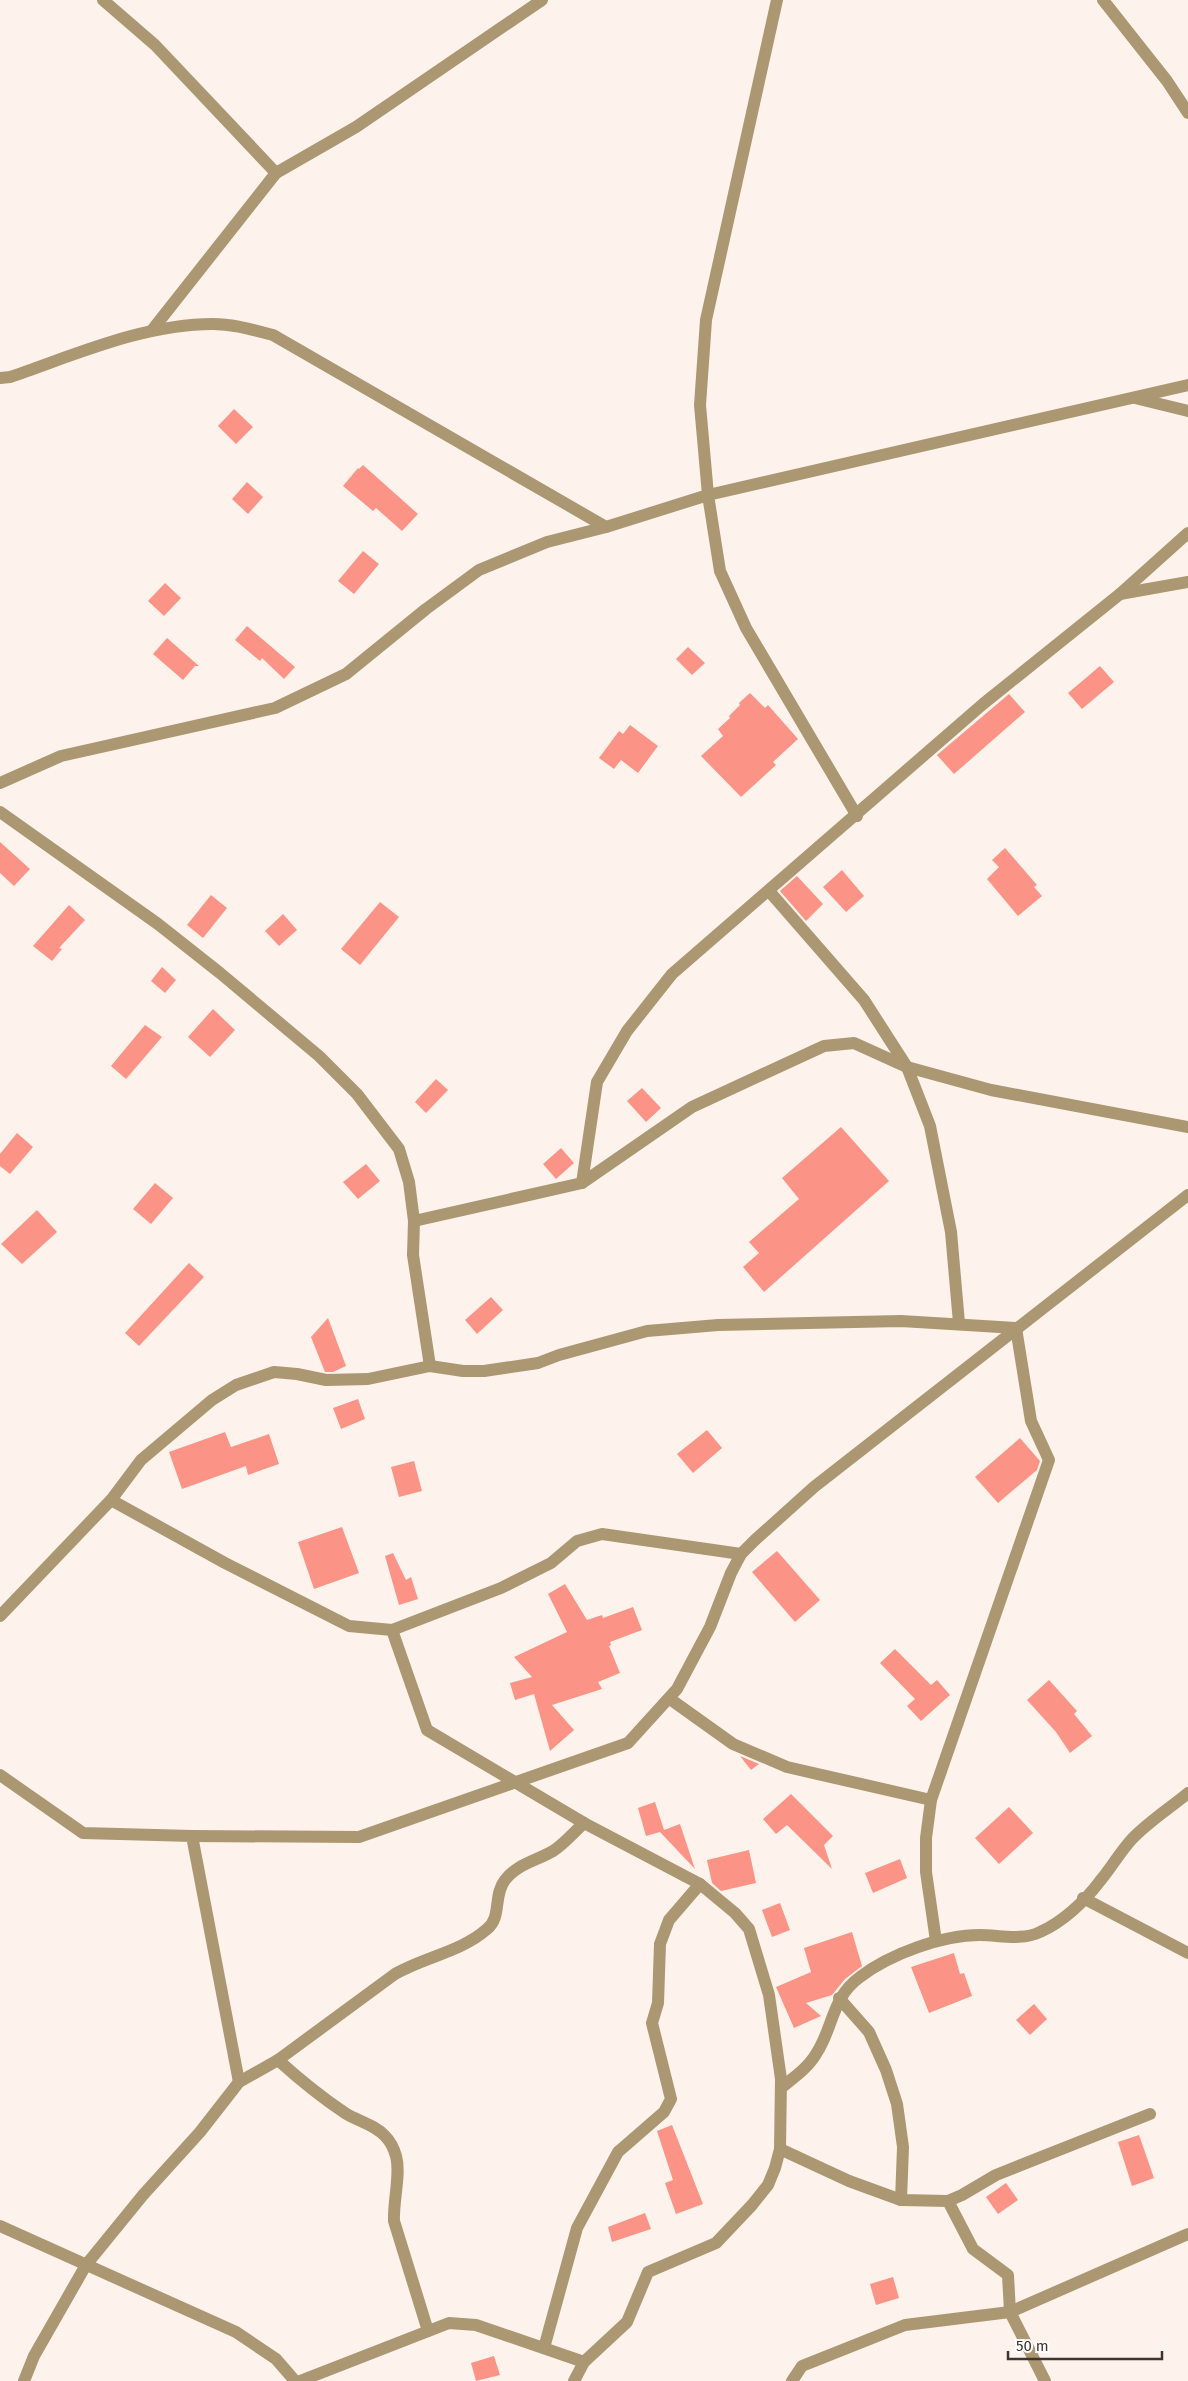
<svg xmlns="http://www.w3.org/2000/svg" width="1188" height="2381" font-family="'Fira Sans',sans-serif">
<rect width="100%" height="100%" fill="#fdf3ec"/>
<!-- building -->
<g fill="#fb9486">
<polygon points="234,409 253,427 236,444 218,426"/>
<polygon points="363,465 418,514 402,531 376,508 373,511 343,486 358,468 359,469"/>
<polygon points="247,482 263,497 248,514 232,499"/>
<polygon points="363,551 379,564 354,594 338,581"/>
<polygon points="165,583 181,598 164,616 148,601"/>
<polygon points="247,626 295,667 284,679 262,658 260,661 235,640"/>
<polygon points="167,638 199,666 195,666 183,680 153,654"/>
<polygon points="688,647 705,663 692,675 676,659"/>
<polygon points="1100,666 1114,682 1082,709 1068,693"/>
<polygon points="750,693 765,708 768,705 798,739 773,762 776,765 741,797 701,756 723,736 718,729 730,718 729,716 740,705 739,703"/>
<polygon points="1009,694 1025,712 954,774 937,755"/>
<polygon points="630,725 658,746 638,773 621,760 614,769 599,758 619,731 623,734"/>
<polygon points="0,842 30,869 14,886 0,873"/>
<polygon points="1005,848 1037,885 1034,887 1042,896 1018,916 987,879 999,867 992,860"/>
<polygon points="842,870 864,896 846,912 823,887"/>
<polygon points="797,876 823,904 806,921 780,891"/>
<polygon points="211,895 227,908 203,938 187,925"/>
<polygon points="380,902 399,917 360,965 341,949"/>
<polygon points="69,905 85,920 59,948 62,949 52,961 33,946"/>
<polygon points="283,914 297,930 279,946 265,931"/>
<polygon points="162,967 176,980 165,993 151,981"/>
<polygon points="213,1009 235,1030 210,1057 188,1037"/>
<polygon points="145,1025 162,1037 126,1079 111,1066"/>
<polygon points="436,1079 448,1090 426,1113 415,1102"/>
<polygon points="642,1088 661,1108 646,1122 627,1101"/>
<polygon points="841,1127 889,1181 764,1292 743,1267 759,1253 749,1242 799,1199 782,1178"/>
<polygon points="17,1133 33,1147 10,1174 0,1166 0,1154"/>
<polygon points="561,1148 574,1163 556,1179 543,1164"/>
<polygon points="366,1164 380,1181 358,1199 343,1182"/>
<polygon points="155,1183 173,1198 151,1224 133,1209"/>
<polygon points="37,1210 57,1232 22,1264 1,1244"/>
<polygon points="189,1263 204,1277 139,1346 125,1333"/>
<polygon points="491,1297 503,1310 477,1334 465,1320"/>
<polygon points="328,1318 346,1366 333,1372 325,1372 311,1337"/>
<polygon points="358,1399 365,1419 341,1429 333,1408"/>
<polygon points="707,1430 722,1448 693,1473 677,1454"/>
<polygon points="225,1432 231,1447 269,1434 279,1464 248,1475 246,1466 182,1489 169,1452"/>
<polygon points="1020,1438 1040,1461 1037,1470 998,1503 975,1477"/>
<polygon points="414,1461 422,1491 399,1497 391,1467"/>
<polygon points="342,1527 359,1573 314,1589 298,1542"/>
<polygon points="777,1551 820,1600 795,1622 752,1572"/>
<polygon points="393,1553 406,1580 411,1577 418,1599 399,1605 385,1556"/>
<polygon points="565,1584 587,1620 602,1615 603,1618 633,1607 642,1630 610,1642 611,1645 609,1646 620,1673 598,1682 602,1689 552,1705 574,1730 550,1751 534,1694 515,1700 510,1683 532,1677 514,1657 567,1632 548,1594"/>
<polygon points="895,1649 931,1685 937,1680 950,1695 921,1721 907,1706 915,1699 880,1663"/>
<polygon points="1049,1680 1077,1711 1074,1714 1092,1736 1070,1753 1056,1732 1027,1700"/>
<polygon points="740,1756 759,1764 751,1770"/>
<polygon points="791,1794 833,1836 824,1845 832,1869 787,1825 776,1834 763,1819"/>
<polygon points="655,1802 664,1830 680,1824 695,1869 660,1832 646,1836 638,1808"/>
<polygon points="1009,1807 1033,1833 999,1864 975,1838"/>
<polygon points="749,1850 756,1883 721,1891 712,1883 707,1860"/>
<polygon points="900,1859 907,1878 873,1893 865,1873"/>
<polygon points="780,1903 790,1930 772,1937 762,1910"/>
<polygon points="852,1932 862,1966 845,1979 832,1995 806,2003 821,2016 794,2028 776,1987 811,1972 804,1948"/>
<polygon points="954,1953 960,1974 964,1973 972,1996 929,2013 911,1967"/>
<polygon points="1034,2004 1047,2019 1030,2035 1016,2020"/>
<polygon points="672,2125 703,2204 676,2214 665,2183 673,2180 657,2131"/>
<polygon points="1139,2135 1154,2178 1132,2186 1118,2142"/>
<polygon points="1006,2183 1018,2200 998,2214 986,2197"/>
<polygon points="645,2213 651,2229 612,2242 608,2227"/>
<polygon points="893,2277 899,2298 876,2305 870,2284"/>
<polygon points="494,2356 500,2375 476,2381 471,2363"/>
</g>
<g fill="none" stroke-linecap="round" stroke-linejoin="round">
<!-- minor -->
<g stroke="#ab9872" stroke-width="12">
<polyline points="103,0 155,45 276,173"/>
<polyline points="777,0 706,320 700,405 708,495 720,571 746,628 857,816"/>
<polyline points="1103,0 1167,81 1188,113"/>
<polyline points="153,329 276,173 356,127 542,0"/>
<path d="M0,378L10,377C75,355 143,324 213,324C234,324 253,330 273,335L606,527"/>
<polyline points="1135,398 1188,411"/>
<polyline points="1120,594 1188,582"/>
<polyline points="0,783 61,756 275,708 346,674 426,609 479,570 547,542 606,527 708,495 1188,385"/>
<polyline points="0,812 158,924 220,973 319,1056 357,1094 399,1149 409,1182 414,1221 413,1255 430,1366"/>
<polyline points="769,891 864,1000 907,1067 930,1126 951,1232 959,1323"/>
<polyline points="582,1183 597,1082 627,1031 672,974 983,704 1120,594 1188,533"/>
<polyline points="414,1221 582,1183 692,1107 824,1046 854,1043 907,1067 991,1090 1188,1127"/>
<polyline points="111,1500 225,1563 349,1626 392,1630 427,1730 584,1823 700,1884 735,1913 749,1929 769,1995 781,2079 780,2149 775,2168 768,2185 752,2205 716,2243 648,2272 627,2322 584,2362 574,2381"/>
<polyline points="0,1616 111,1500 141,1460 212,1400 236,1385 274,1372 297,1374 326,1380 368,1379 430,1366 463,1371 484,1371 538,1363 559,1355 647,1331 718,1325 901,1321 1016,1328 1031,1421 1049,1460 931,1800 926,1838 926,1872 936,1941"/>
<polyline points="392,1630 501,1588 551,1563 577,1541 602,1534 741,1554"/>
<polyline points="670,1699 733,1744 787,1767 931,1800"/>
<polyline points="0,1775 83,1833 192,1836 239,2082"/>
<polyline points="192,1836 359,1837 628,1743 677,1689 710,1627 731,1573 741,1554 755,1540 814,1487 1188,1195"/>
<polyline points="1083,1898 1188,1953"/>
<polyline points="839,1998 869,2032 886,2070 897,2104 903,2147 901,2200"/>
<path d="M278,2060C299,2079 321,2097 345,2113C357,2121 374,2124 385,2136C390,2141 394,2149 396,2156C401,2174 393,2201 394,2221L428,2331"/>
<path d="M781,2088C793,2078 808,2068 816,2054C834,2027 831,1998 860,1977C890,1954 942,1935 980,1935C999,1935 1022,1941 1040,1932C1063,1922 1085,1901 1100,1881C1111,1868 1120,1852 1132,1839C1148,1822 1170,1808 1188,1793"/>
<polyline points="780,2149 849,2181 901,2200 948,2201 973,2249 1008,2275 1010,2312 1045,2381"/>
<polyline points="948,2201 962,2195 996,2175 1150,2114"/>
<polyline points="0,2226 236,2332 276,2359 295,2381"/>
<polyline points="544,2348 577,2228 618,2152 664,2112 671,2099 652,2023 658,2003 660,1944 669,1920 700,1884"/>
<path d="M24,2381L34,2356L86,2265L143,2195L200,2132L239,2082L278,2060L395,1974C424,1957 461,1952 487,1929C502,1917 493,1895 505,1880C517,1864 536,1861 553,1851C564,1844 574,1832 584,1823"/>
<polyline points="300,2381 449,2323 476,2325 584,2362"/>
<polyline points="792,2381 802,2366 905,2325 1010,2312 1188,2234"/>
</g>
</g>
<!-- scale -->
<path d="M1008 2351v8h154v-8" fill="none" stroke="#3f352e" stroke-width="2.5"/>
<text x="1016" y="2351" font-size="15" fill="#3f352e" stroke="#ffffff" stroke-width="4" paint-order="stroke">50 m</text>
</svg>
